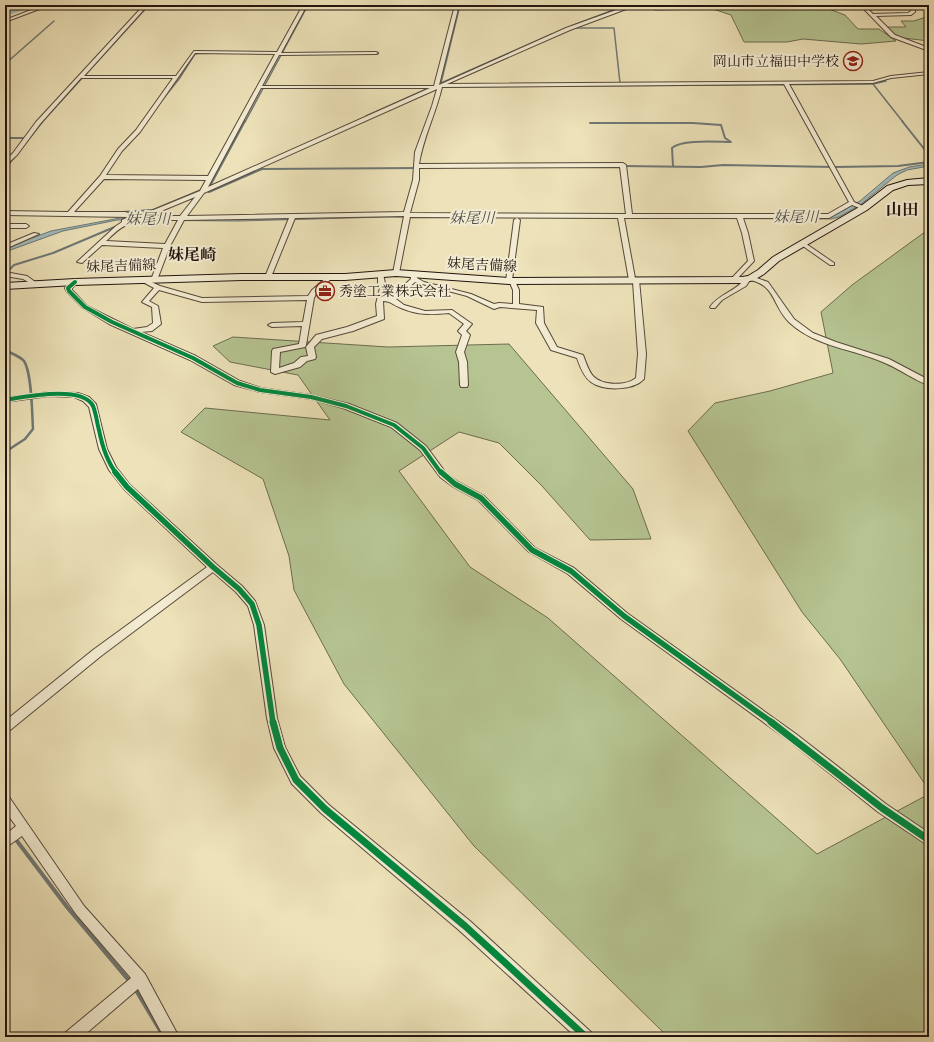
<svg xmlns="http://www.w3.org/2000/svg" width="934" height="1042" font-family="Cardo,'Noto Serif JP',serif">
<rect width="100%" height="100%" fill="#ede2b9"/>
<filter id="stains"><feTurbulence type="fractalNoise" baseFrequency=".005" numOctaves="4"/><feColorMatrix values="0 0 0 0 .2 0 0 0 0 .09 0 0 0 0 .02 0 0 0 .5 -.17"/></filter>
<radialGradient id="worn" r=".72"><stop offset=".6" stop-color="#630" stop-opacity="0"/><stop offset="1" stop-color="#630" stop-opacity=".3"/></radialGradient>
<!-- green -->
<g fill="#b5c491" stroke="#6c6c50">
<polygon points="647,5 818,5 845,15 858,29 879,29 896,41 861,44 803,39 787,42 744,42 731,15 713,9 655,10"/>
<polygon points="929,16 929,41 895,37 885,27 906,27 901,21 914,21"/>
<polygon points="929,229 929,790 840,659 802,612 688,431 715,403 770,391 833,373 821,312 852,285"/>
<polygon points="233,337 388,347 509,344 633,489 651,539 590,540 542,486 499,443 459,432 399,471 470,567 548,618 817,854 929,794 929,1037 668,1037 474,846 344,684 294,590 289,556 263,479 181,432 205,408 330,420 298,375 230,362 213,346"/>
</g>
<!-- water -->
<polygon fill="#a0babb" stroke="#6e7876" points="929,164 929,166 907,170 897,175 860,205 839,217 831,219 386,217 239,221 117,220 63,231 5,252 5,248 51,231 120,218 299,219 379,216 829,216 834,215 860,201 893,173 909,167"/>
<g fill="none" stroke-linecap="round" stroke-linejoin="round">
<!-- stream-far3 -->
<g stroke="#6e7876" stroke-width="1.5">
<polyline points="571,26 616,9 615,5"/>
<polyline points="575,28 614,28 620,83"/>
<polyline points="331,54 378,54"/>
<polyline points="5,64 54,21"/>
<polyline points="441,83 552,34"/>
<polyline points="441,83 460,5"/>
<polyline points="873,84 903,122"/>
<polyline points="443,87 873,84 886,81"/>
<polyline points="163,99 179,79 195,54 199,53"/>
<polyline points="366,116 429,88"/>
<polyline points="42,122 149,5"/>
<polyline points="245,122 308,5"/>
</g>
<!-- stream-far2 -->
<g stroke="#6e7876" stroke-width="2">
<polyline points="902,121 929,155"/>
<path d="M590,123H693L721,125L725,138L731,142C718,142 681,139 672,148L673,166"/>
<polyline points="5,138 25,138"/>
<polyline points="623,166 701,167 723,165 834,167 898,166 929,162"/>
<polyline points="5,169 43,121"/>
<polyline points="210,186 245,121"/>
<polyline points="209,192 262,169 418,168"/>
<polyline points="123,212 151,210"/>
<polyline points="141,215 213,185"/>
<polyline points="7,276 9,270 14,265 53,253 117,226"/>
</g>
<!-- stream-far1 -->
<g stroke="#6e7876" stroke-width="2.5">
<polyline points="5,292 7,275"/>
<path d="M5,350C10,353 20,356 24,361C32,373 32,414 33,429L25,439L5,452"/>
</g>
<!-- stream -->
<g stroke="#6e7876" stroke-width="4">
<polyline points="17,841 67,907 131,983"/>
<polyline points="134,987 164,1037"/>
</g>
<!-- river -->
<polygon fill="#a0babb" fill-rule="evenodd" points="21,5 33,5 32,7 5,16 5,10"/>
</g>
<!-- building -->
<polygon fill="#d0897a" stroke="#22150f" points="325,286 332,287 327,296 317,295"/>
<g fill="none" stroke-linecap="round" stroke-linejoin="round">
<!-- street casing -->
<g stroke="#55483a" stroke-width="2">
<g id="street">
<polygon points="44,5 50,5 5,22 5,20"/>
<path d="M144,5H148L84,76H176L194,51L277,52L303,5H307L281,53L376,52L378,53L376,54L279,55L262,86H434L455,5H459L439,85L566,28L630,5H637L570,30L447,84L873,81L891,76L929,72V74L891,78L873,83L789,84L854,202L867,208L864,210L852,205L829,218H743L748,233L754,261L735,281L733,282L730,280L748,261L742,233L737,218H624L635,278L639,280L646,354L644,379C633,391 603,391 591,382C584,377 580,367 577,358L551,350L536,323L537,310L500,307L494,309L467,296L415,282L396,299L404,305L425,311L452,310L472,324L466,331L470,335L464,352L467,362L468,385L467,387H461L460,385L459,362L456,352L462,335L458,331L464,324L449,313C430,315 418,315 401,308C393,305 391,301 383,301L384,319L353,331L322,339L314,347L316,357L315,359L307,361L300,367L275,374L271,372L272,351L273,349L299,344L302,326L272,327L268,325L272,323L303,322L307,300L202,302L159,290L149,301L158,306L161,324L152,331L141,332L196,356L240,381L261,388L311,395L349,404L397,423L426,446L446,473L458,482L484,496L535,548L574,568L627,613L796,734L886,804L929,833V846L878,812L788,740L621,619L568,574L529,552L478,500L452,486L440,477L420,450L391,427L343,408L311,399L260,392L234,385L190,360L109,324L83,308L67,292L65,288L73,281H77L78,282L72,288V290L87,306L133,329L147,327L153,323L152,307L142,302L154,288L141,281V279H145L160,286L202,298L308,296L312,290L328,276H332V278L317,292L314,298L306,345L305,347L280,352L279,368L294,363L301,357L308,356L306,347L316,335L347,327L377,316L376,304L380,288L378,283V273H382L383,274L386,288L384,297H390L411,279L410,274L413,272L415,273L417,278L424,282L471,294L494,304L499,303L513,304V290L510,283L506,281L514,220L517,218L520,220L512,280L515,281L519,290V304L543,307L544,323L557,347L583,355C586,362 588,370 593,376C602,386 626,386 636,378L638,354L633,282L629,280L618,218L410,217L399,273L396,275L393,273L404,216L295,218L271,277L268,279L265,277L289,218L184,220L170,246L157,280L154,282L151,280L163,248L102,245L82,263L77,262L116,226L122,222V220L129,217L5,215V211L68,212L100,176L118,149L136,130L173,78H81L40,124L17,155L5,166V161L13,153L36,122ZM195,53L275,54L208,176L106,175L122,151L140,132ZM784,84L849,202L828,214H632L626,165L623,163L419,164C423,138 436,113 442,87ZM261,88H430L208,187ZM437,89L432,106L415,152L413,180L404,212L187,216L204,193ZM620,167L626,214L410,213L419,180V168ZM104,179L206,180L200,191L139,216L125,212H74ZM195,197L180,216H149ZM135,219L139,220H178L165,244L106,241C113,235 120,226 130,224C135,222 140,225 145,222L142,220H133Z"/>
<polygon points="860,5 864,5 873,14 908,13 911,11 910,5 914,5 915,12 911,15 876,16 895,35 929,48 929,51 891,37"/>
<polygon points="5,224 26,224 29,226 26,228 5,228"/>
<polygon points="34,233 39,234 5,249 5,245"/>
<polygon points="802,241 834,263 834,265 830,265 800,244 800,242"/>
<polygon points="5,272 27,276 38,284 35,286 23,279 5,276"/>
<path d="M751,276L768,282L794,319L813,333L836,342L889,359L929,380V385C915,381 900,369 885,363C854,349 816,347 790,323C773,308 776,285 750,280L746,286L722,300L715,308H711L710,307C720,293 736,292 745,278Z"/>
<polygon points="49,392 78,393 89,397 96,404 107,449 116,467 130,485 216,564 242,586 255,601 264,625 277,718 285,747 300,776 329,805 470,921 591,1032 593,1037 576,1037 460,931 321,813 292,784 274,748 267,718 254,625 248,606 236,592 213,572 101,656 9,731 5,733 5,721 93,650 207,567 124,489 109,470 99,449 89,407 83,401 74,397 49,396 5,402 5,398"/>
<polygon points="5,796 9,797 84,906 145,974 179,1037 164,1037 138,989 82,1037 64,1037 66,1032 131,978 76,914 22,836 5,848 5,835 16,826 5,811"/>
</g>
</g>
<!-- secondary casing -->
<g stroke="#22150f" stroke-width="2">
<polygon id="secondary" points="929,178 929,184 908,185 893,190 867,210 779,261 764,274 754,280 742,283 509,284 396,276 345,280 242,280 75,285 5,289 5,283 75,279 242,274 345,274 396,270 509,278 742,277 748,276 758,270 773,257 861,206 887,186 907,180"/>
</g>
<!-- street -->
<use href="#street" fill="#f3ecd2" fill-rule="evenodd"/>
<!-- secondary -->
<use href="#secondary" fill="#f3ecd2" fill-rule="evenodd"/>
<!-- cycleway-far2 casing -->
<g stroke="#f3ecd2" stroke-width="6">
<g id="cycleway-far2">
<polyline points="75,282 68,288 69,291 85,307 112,322 193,358 237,383 260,390 311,397 346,406 394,425 423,448 441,473"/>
<path d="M5,400C25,397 82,385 93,406C96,413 97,423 99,430C102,445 106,460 116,473"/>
</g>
</g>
<!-- cycleway-far1 casing -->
<g stroke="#f3ecd2" stroke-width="8">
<g id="cycleway-far1">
<polyline points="115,472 127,487 213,567 239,589 252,604 259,625 273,723"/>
<polyline points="441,472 455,484 481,498 532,550 571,571 624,616 773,723"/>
</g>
</g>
<!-- cycleway casing -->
<g stroke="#f3ecd2" stroke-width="10">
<g id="cycleway">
<polyline points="273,722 280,748 296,780 325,809 465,926 586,1037"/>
<polyline points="771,722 882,808 929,840"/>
</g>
</g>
<!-- cycleway-far2 -->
<use href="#cycleway-far2" stroke="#00873e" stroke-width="4"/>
<!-- cycleway-far1 -->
<use href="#cycleway-far1" stroke="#00873e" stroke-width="5.5"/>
<!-- cycleway -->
<use href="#cycleway" stroke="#00873e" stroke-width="7"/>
</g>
<!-- icons -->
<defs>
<g id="school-ring" transform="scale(1)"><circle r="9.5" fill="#f3ecd2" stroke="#8f2418" stroke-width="1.5"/><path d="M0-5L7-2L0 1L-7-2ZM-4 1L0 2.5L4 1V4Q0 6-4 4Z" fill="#8f2418"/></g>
<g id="office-ring" transform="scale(1)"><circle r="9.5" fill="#f3ecd2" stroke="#8f2418" stroke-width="1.5"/><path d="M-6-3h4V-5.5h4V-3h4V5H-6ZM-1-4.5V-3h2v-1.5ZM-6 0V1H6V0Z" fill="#8f2418"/></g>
</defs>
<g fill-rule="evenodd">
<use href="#school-ring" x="853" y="61"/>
<use href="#office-ring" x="325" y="291"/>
</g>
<g text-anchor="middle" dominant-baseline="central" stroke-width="4" stroke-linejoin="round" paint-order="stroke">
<!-- far-poi labels -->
<g font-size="14" fill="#22150f" stroke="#f3ecd2" text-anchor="end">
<text x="839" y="61">岡山市立福田中学校</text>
<text x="339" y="291" text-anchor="start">秀塗工業株式会社</text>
</g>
<!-- far-street labels -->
<g font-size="14" fill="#22150f" stroke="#f3ecd2">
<text transform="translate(482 265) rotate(3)">妹尾吉備線</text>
<text transform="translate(121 266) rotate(-2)">妹尾吉備線</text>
</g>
<!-- far-water labels -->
<g font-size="15" font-style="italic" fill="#4e4f4b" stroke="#f3ecd2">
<text x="796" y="217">妹尾川</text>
<text x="472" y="218">妹尾川</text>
<text x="148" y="219">妹尾川</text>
</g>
<!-- far-quarter labels -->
<g font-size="16" font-weight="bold" fill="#22150f" stroke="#f3ecd2">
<text x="902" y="210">山田</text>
<text x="192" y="255">妹尾崎</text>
</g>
</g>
<!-- margin -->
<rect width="934" height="1042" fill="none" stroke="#ede2b9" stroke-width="20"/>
<rect x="6" y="6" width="922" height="1030" fill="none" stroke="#22150f" stroke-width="2"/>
<rect x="10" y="10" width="914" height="1022" fill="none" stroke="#22150f"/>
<rect width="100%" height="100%" filter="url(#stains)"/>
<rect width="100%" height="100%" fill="url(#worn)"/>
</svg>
